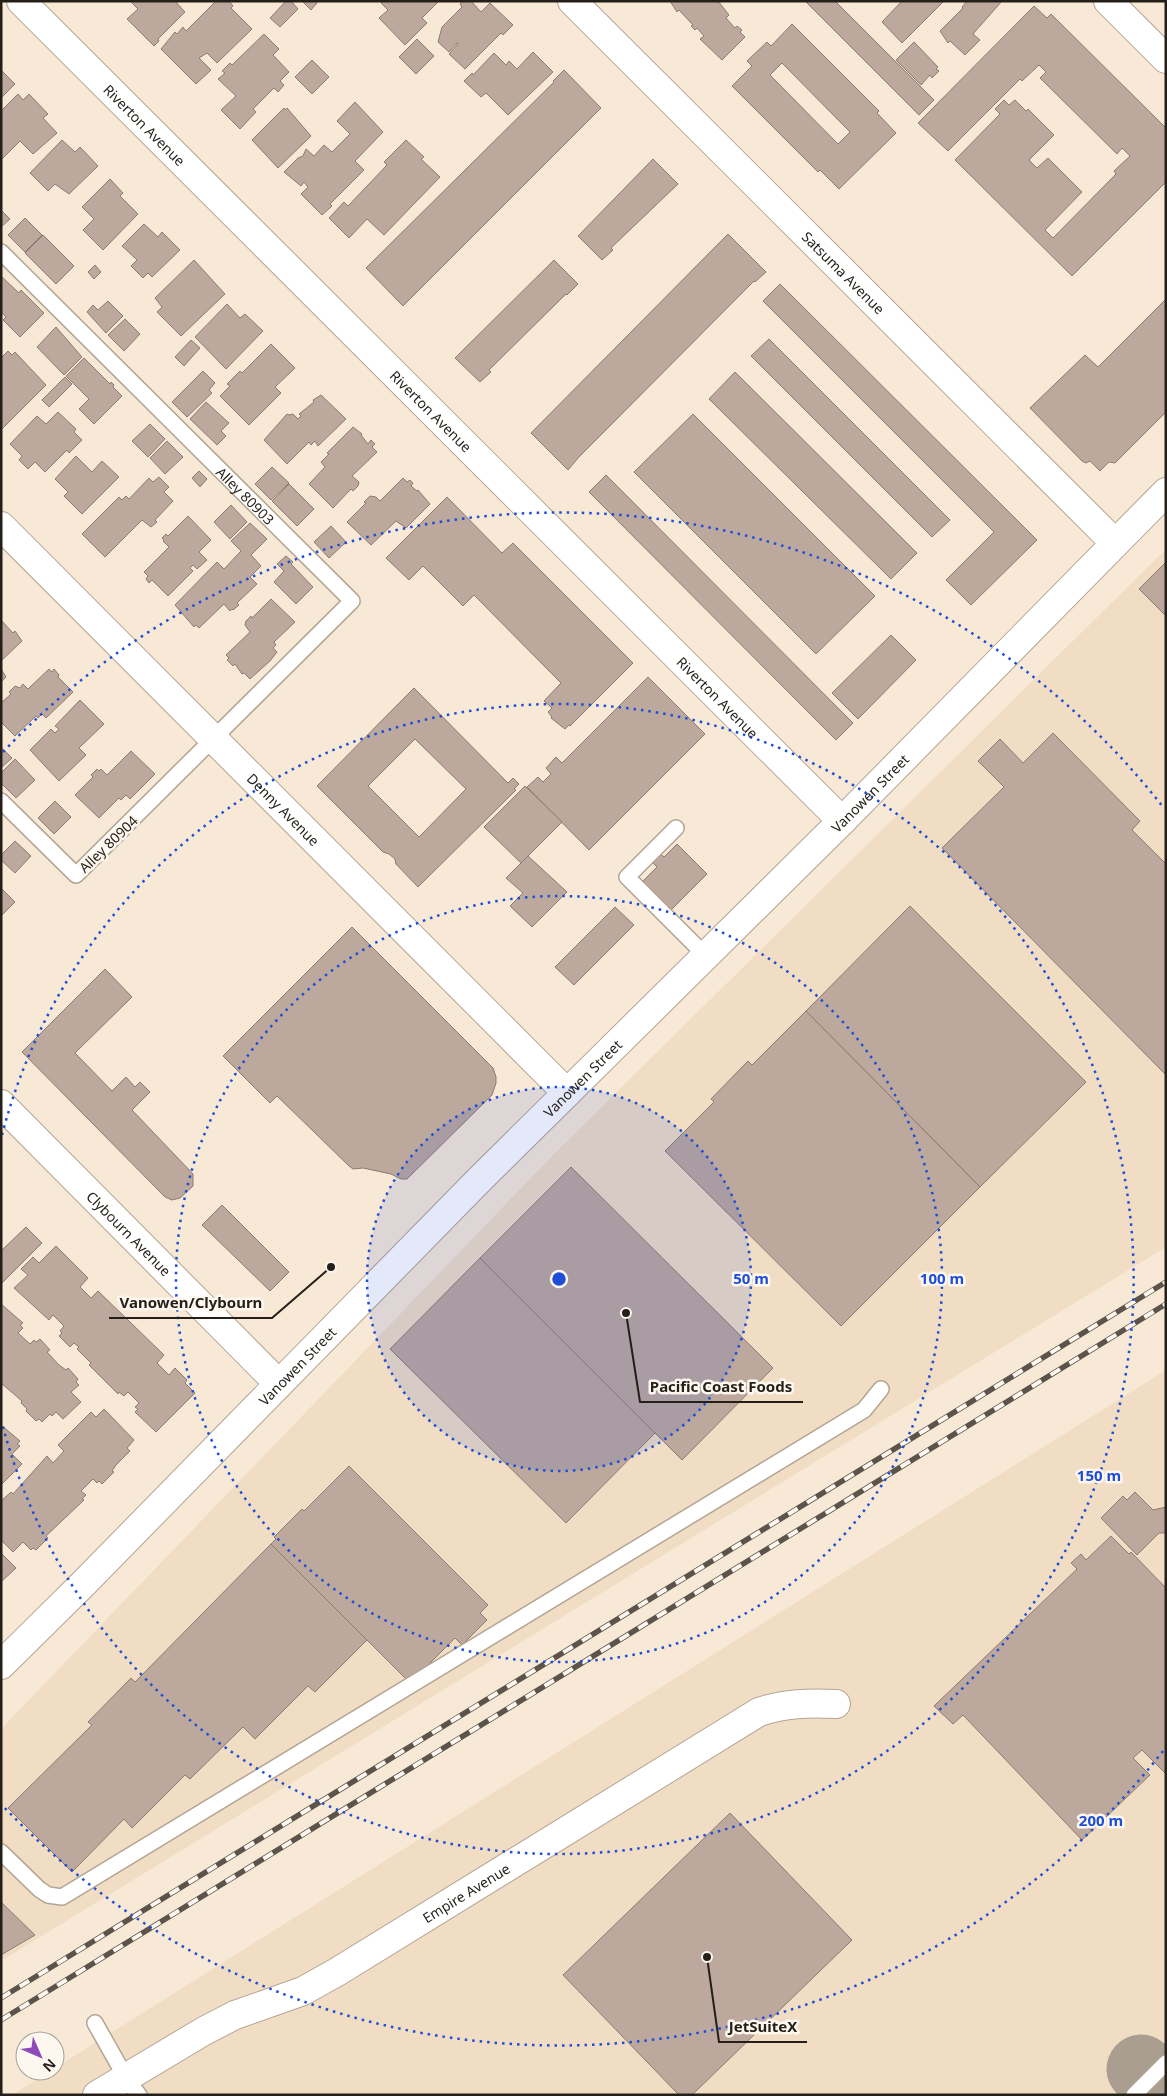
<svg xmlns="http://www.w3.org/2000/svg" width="1167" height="2096" font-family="'Noto Sans',sans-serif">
<rect width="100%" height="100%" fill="#f8e9d6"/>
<!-- built -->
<g fill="#f1ddc4">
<polygon points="1166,549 1166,1247 1,1961 1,1729 554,1154"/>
<polygon points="1166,1370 1166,2095 12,2095 50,2071 55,2071 55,2068"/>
</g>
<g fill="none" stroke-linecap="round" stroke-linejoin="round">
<!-- taxiway -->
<polyline stroke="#aa9e90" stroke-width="69" points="1141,2069 1166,2092"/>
</g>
<!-- building -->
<g fill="#bda89d" stroke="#8e7a70" fill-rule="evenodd">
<polygon points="130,1 175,1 185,12 158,39 159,41 154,46 127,19 138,9"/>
<polygon points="216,1 229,1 233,6 231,8 252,29 217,63 207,53 199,58 211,70 196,84 161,49 175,32 177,34 183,27 186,31"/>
<polygon points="286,1 291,1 298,9 280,27 270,18"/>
<polygon points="302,1 315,1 317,3 311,10"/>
<polygon points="383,1 439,1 422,18 427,23 405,45 379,18 388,10 381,3"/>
<polygon points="463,1 471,1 481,12 490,3 513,25 503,35 501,33 465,69 449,54 458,44 457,43 449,52 438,42 442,27 462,7 460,4"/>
<polygon points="670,1 718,1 729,15 726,18 735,28 737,26 742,30 740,32 745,37 722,60 700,39 704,36 697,28 695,30 691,26 693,25 679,10 677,12"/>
<polygon points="805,1 835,1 934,100 919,115"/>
<polygon points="902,1 944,1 902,43 882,22"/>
<polygon points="967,1 1002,1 973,34 980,40 965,55 950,41 948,43 940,31 963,8 962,7"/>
<polygon points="1034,6 1047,18 1051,14 1166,128 1166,182 1072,276 955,160 1000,114 995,109 1004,100 1009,105 1015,100 1026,111 1028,109 1054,135 1029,160 1037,168 1048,158 1082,192 1045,230 1053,238 1116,174 1114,171 1130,156 1122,148 1117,154 1040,78 1046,72 1039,65 1022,81 1020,79 948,151 918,123"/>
<path d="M792,24L879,111L877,113L896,133L839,189L820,170L818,172L732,86L752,66L747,61L767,42L771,46ZM782,63L850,132L838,144L770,75Z"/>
<polygon points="264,34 279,49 273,55 289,72 280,81 284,85 278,92 274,88 253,109 256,112 240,129 221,110 236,96 218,79 225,73 222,71 230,63 232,65"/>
<polygon points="417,39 434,56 416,74 399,57"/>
<polygon points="914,42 938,67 936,69 939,71 932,78 930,75 921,85 896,60"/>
<polygon points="533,52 553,72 508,115 486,93 481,97 464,81 472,73 473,75 494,53 506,65 509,61 517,69"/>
<polygon points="312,60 329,77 312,94 295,77"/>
<polygon points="1,70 15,84 1,98"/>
<polygon points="564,70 601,108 403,306 366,268 554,82 553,81"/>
<polygon points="18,94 23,100 29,94 48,114 43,118 57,133 33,154 20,141 1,160 1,111"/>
<polygon points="355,102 383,132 355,161 364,170 330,204 332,206 322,215 301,194 308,187 304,182 301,186 284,172 298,158 303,156 306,149 314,156 324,145 332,152 350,134 337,121"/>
<polygon points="284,108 285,110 287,108 311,136 278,168 252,140"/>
<polygon points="62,140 75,152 80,147 98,166 69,194 55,184 48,191 30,173"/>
<polygon points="406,140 424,157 421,159 440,177 384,235 367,219 349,238 329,218 344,202 348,206 387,165 384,162"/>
<polygon points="653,159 678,184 611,248 613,250 602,260 578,236"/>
<polygon points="110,179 123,193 120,196 138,214 103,250 83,230 94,219 82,207"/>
<polygon points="1,210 10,219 1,227"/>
<polygon points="25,218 42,235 25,252 8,235"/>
<polygon points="144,224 158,237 162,232 180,250 152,277 148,273 143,278 131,266 137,260 122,246"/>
<polygon points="728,234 766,272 755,282 754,281 578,458 568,470 531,433"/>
<polygon points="43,235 74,266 56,284 25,253"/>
<polygon points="194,260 225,294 181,336 157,312 162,307 155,298"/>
<polygon points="554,260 578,284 567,295 566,294 489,370 491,372 480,382 455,358"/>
<polygon points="95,265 101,272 94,279 88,272"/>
<polygon points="1,276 19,293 21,290 44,313 20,337 3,320 6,317 1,312"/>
<polygon points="780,284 1037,540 971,605 946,580 994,532 763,301"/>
<polygon points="1166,299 1166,412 1115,463 1109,462 1100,471 1090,461 1086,463 1082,461 1030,408 1085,355 1098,367"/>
<polygon points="108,301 123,316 106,333 87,312 93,305 98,310"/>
<polygon points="227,304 240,318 245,314 263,331 226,369 195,337"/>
<polygon points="125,319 140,334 124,351 108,335"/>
<polygon points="56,327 82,357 64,375 37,347"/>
<polygon points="769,339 950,520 932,537 751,356"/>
<polygon points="191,340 200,348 184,366 175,357"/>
<polygon points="271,344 295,368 275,387 281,393 249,425 220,396 230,386 227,384 240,371 242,373"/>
<polygon points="8,351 12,355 15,352 46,385 1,430 1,358"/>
<polygon points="84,358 110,384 111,382 114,385 113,387 122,396 94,424 79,409 89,399 66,376"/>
<polygon points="203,371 215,383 209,390 212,393 187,417 172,402"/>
<polygon points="735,372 917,553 891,579 709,399"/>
<polygon points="65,377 72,384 49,407 42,400"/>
<polygon points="321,395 346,419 318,446 315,441 311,445 309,442 287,464 264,440 287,414 289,415 293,414 298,419 301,416 299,414 314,402 313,400"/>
<polygon points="206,402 229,423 221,431 226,436 217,445 190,419"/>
<polygon points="58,412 76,429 74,432 82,440 69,453 67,450 45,472 35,462 28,469 19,460 22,456 10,444 37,416 46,424"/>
<polygon points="693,414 875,596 816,654 634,472"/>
<polygon points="150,424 165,439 148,457 132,441"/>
<polygon points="353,427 362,434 361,435 368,444 371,440 375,444 372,447 377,452 352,476 359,482 358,486 353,491 351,489 333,508 309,484 325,467 321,462 329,454 327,453"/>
<polygon points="167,441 183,457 165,474 150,458"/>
<polygon points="76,456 92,472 102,461 119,477 82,514 64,496 68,492 55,479"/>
<polygon points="272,467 289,483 271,500 255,484"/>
<polygon points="199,471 207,479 200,487 192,478"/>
<polygon points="606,475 853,723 836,740 589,492"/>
<polygon points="159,477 169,487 164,492 173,501 155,520 157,522 151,527 142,520 105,557 82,534 119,497 122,500 126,496 129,499 149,478 153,482"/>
<polygon points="403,478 407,482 410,480 413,483 411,486 417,491 418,490 430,504 406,528 396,521 371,545 347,522 366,503 364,502 370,496 376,497 380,501"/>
<polygon points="289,484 314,509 297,526 272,501"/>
<polygon points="447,497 502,553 513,543 633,663 570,726 569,725 565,729 551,718 552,717 548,712 552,708 544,701 561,683 474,595 463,606 423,566 409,580 386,558"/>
<polygon points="231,505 247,522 230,539 214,522"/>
<polygon points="188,516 211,540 199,552 207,560 197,569 193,565 190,568 193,571 168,596 152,580 149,583 146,579 148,576 144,572 169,547 163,541 164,540 162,538 166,534 168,536"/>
<polygon points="250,523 267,539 251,555 261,566 250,577 257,584 237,603 239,605 233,610 232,609 230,611 224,604 199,628 196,625 194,627 175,605 217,562 224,569 241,551 231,541"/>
<polygon points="331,526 346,542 329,558 314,542"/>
<polygon points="286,556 293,562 291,564 313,587 296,604 274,582 284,571 277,564"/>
<polygon points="1166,562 1166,616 1139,589"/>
<polygon points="271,599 295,622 274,642 276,645 273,648 277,652 270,661 250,679 244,673 242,674 235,664 233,666 227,660 229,658 226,655 250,632 245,625 246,621 251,616 252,618"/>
<polygon points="1,620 13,633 15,631 22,641 1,661"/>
<polygon points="891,635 916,660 858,719 832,693"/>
<polygon points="1,669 6,677 1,682"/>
<polygon points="49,669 52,672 54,669 59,675 58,677 73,692 46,718 42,714 38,718 36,716 15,736 1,722 1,703 11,694 9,692 15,686 20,688 23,684 28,689"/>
<polygon points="648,677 705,734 589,850 527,787 538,777 543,782 551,774 546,768 556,757 562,763"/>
<path d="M414,688L508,783L513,778L519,784L514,789L516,790L418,887L396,864L395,859L389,854L383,852L317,786ZM415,739L466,789L419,837L368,786Z"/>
<polygon points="80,700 104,724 79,748 86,755 59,781 30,750 51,729 55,733 59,729 55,726"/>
<polygon points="1053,733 1140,821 1132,830 1166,864 1166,1075 942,848 1004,787 978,761 1000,739 1023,763"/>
<polygon points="1,747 12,758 1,768"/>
<polygon points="131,751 155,774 130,799 126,795 121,800 119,798 99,818 75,795 93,777 91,775 97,769 99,771 101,769 107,775"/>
<polygon points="15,759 35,780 16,798 1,783 1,773"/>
<polygon points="525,786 562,822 521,863 484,827"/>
<polygon points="55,801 71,817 54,834 38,818"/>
<polygon points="15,841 31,856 15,873 1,860 1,855"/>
<polygon points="677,844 707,874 668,913 642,882 657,867 652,862 660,853 664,857"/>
<polygon points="528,856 567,892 532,927 510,906 523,893 506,878"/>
<polygon points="1,888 15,902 1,916"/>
<polygon points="910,906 1086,1082 980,1187 806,1011"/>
<polygon points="615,907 634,925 574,985 555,967"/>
<polygon points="352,927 493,1068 496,1077 496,1083 492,1095 407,1179 401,1179 391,1174 363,1168 353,1169 349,1166 277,1096 270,1103 223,1056"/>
<polygon points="105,969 132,997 75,1053 112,1091 126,1077 135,1087 140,1082 150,1092 132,1110 193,1174 193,1186 180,1198 172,1200 165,1197 22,1052"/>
<polygon points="806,1011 980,1187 841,1326 665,1151 714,1102 711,1099 748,1061 752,1065"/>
<polygon points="571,1167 773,1368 682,1460 480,1258"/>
<polygon points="222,1205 289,1272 270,1291 202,1225"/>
<polygon points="26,1227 42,1243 1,1284 1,1251"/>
<polygon points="56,1246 88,1278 80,1287 91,1298 98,1291 164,1355 157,1363 169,1375 175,1368 187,1380 185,1383 195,1393 156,1432 135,1412 138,1409 135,1407 139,1403 128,1392 124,1396 119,1392 118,1394 89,1365 91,1363 77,1349 79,1347 74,1343 70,1347 59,1336 62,1333 60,1331 64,1326 53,1315 49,1320 14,1288 28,1275 21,1269 33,1257 39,1263"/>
<polygon points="480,1258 655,1433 566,1523 390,1349"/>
<polygon points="1,1304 23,1323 20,1325 23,1328 18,1333 30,1344 34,1340 36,1342 40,1339 50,1350 47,1352 59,1365 66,1370 68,1368 78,1379 76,1382 79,1385 71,1392 81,1402 63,1419 56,1412 52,1416 50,1414 42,1422 39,1419 36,1421 26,1411 27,1409 21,1403 22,1401 1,1383"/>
<polygon points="104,1409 134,1440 127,1448 130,1451 116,1465 112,1471 114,1472 102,1484 99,1481 97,1483 93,1479 81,1491 86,1495 82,1499 84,1500 46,1536 48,1538 36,1550 33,1548 31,1550 23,1542 13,1552 1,1540 1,1501 11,1492 13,1494 47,1456 53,1463 64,1451 58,1445 91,1412 96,1417"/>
<polygon points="1,1425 20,1441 17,1444 20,1446 12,1454 22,1464 1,1485"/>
<polygon points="349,1466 488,1605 480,1613 487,1620 462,1645 455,1638 410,1683 271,1544 276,1539 274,1537 302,1509 304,1511"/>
<polygon points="1135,1492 1153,1510 1166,1507 1166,1533 1159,1533 1137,1555 1101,1518 1123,1496 1127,1500"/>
<polygon points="1111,1536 1129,1554 1131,1552 1166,1588 1166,1774 1142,1750 1133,1758 1150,1775 1082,1840 963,1715 953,1724 934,1706 1077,1569 1071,1563 1081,1554 1086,1560"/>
<polygon points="271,1544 367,1640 315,1692 308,1686 255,1739 243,1727 190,1779 185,1775 132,1828 124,1819 72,1872 8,1808 92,1725 88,1722 131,1678 135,1682"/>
<polygon points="1,1553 16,1568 1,1582"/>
<polygon points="730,1813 852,1940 692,2095 679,2095 563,1975"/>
<polygon points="1,1902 35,1935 1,1955"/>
</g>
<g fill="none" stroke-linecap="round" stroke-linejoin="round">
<!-- service casing -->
<g stroke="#b3a594" stroke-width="18">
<g id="service">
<path id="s1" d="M1,252L352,601L76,875L1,801"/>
<polyline points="676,828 627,877 705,955"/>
<polyline points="1,1852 39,1889 48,1895 62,1897 864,1410 881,1389"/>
<polyline points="95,2023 126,2078 139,2095"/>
<polyline points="1134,2095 1166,2063"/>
</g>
</g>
<!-- minor casing -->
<g stroke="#b3a594" stroke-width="30">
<g id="minor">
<path id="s2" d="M21,1L842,821"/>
<path id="s3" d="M572,1L1115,543"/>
<polyline points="1108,1 1166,59"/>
<path id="s4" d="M1,526L567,1093"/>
<path id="s5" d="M97,2095L204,2031L235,2015L303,1991L337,1972L759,1712C785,1703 809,1703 836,1704"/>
</g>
</g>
<!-- tertiary casing -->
<g stroke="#b3a594" stroke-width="30">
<g id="tertiary">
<path id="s6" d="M1,1104L279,1384"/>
</g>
</g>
<!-- secondary casing -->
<g stroke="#b3a594" stroke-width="30">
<g id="secondary">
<path id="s7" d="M1,1665L83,1584L480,1179L842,821L1166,492"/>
</g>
</g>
<!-- service -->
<use href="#service" stroke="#fff" stroke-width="15"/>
<!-- minor -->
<use href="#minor" stroke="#fff" stroke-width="28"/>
<!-- tertiary -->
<use href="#tertiary" stroke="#fff" stroke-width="28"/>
<!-- secondary -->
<use href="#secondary" stroke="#fff" stroke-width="28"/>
<!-- rail casing -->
<g stroke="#5c544a" stroke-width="5.5">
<g id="rail">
<polyline points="1,1998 1166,1282"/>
<polyline points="1,2020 1166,1304"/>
</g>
</g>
<!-- rail -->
<use href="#rail" stroke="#fdf7f0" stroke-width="4" stroke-dasharray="11" stroke-linecap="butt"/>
</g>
<!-- distance rings -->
<circle cx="559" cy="1279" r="192" fill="#1d4ed8" fill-opacity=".12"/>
<g fill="none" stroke="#1d4ed8" stroke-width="2.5" stroke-dasharray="2.5 5">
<circle cx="559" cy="1279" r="192"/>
<circle cx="559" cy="1279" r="383"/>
<path d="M2 1135A575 575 0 1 1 2 1423"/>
<path d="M1163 1751A766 766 0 0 1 3 1806M3 752A766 766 0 0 1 1163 807"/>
</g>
<g text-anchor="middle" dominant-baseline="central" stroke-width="5" stroke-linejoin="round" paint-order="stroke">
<!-- street labels -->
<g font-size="14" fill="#241f18" stroke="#fdf7f0">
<text stroke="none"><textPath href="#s2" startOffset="175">Riverton Avenue</textPath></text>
<text stroke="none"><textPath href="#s3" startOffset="384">Satsuma Avenue</textPath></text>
<text stroke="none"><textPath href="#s2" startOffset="580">Riverton Avenue</textPath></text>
<text stroke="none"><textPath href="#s1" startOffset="345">Alley 80903</textPath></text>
<text stroke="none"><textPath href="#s2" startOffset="985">Riverton Avenue</textPath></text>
<text stroke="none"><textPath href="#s7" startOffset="1231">Vanowen Street</textPath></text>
<text stroke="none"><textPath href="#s4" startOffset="400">Denny Avenue</textPath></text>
<text transform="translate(108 844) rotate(-44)">Alley 80904</text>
<text stroke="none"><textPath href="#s7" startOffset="826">Vanowen Street</textPath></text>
<text stroke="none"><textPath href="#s6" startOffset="182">Clybourn Avenue</textPath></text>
<text stroke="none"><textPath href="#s7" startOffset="421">Vanowen Street</textPath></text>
<text stroke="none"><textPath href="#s5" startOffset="422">Empire Avenue</textPath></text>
</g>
</g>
<circle cx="559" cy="1279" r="8" fill="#1d4ed8" stroke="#fdf7f0" stroke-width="2.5"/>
<g font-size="15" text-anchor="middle" font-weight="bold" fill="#1d4ed8" stroke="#fdf7f0" stroke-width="5" stroke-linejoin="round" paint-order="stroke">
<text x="751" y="1284">50 m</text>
<text x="942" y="1284">100 m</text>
<text x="1099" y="1481">150 m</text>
<text x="1101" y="1826">200 m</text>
</g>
<!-- callouts -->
<path fill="none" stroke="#241f18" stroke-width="2" d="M331 1267L272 1318H109M626 1313L640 1402H803M707 1957L719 2042H807"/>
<g fill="#241f18" stroke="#fdf7f0" stroke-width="2">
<circle cx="331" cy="1267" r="5"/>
<circle cx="626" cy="1313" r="5"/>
<circle cx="707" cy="1957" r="5"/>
</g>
<g font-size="15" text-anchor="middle" font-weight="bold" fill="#241f18" stroke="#fdf7f0" stroke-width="5" stroke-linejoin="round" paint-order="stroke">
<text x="191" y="1308">Vanowen/Clybourn</text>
<text x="721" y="1392">Pacific Coast Foods</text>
<text x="763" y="2032">JetSuiteX</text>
</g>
<!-- border -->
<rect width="1167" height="2096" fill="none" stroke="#241f18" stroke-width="5"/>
<!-- north arrow -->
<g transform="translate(40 2056) rotate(135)"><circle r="24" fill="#fdf7f0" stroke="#a6a19a"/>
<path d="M0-4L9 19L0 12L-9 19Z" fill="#8e49bd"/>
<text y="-8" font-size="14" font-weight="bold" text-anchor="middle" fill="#241f18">N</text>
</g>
</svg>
